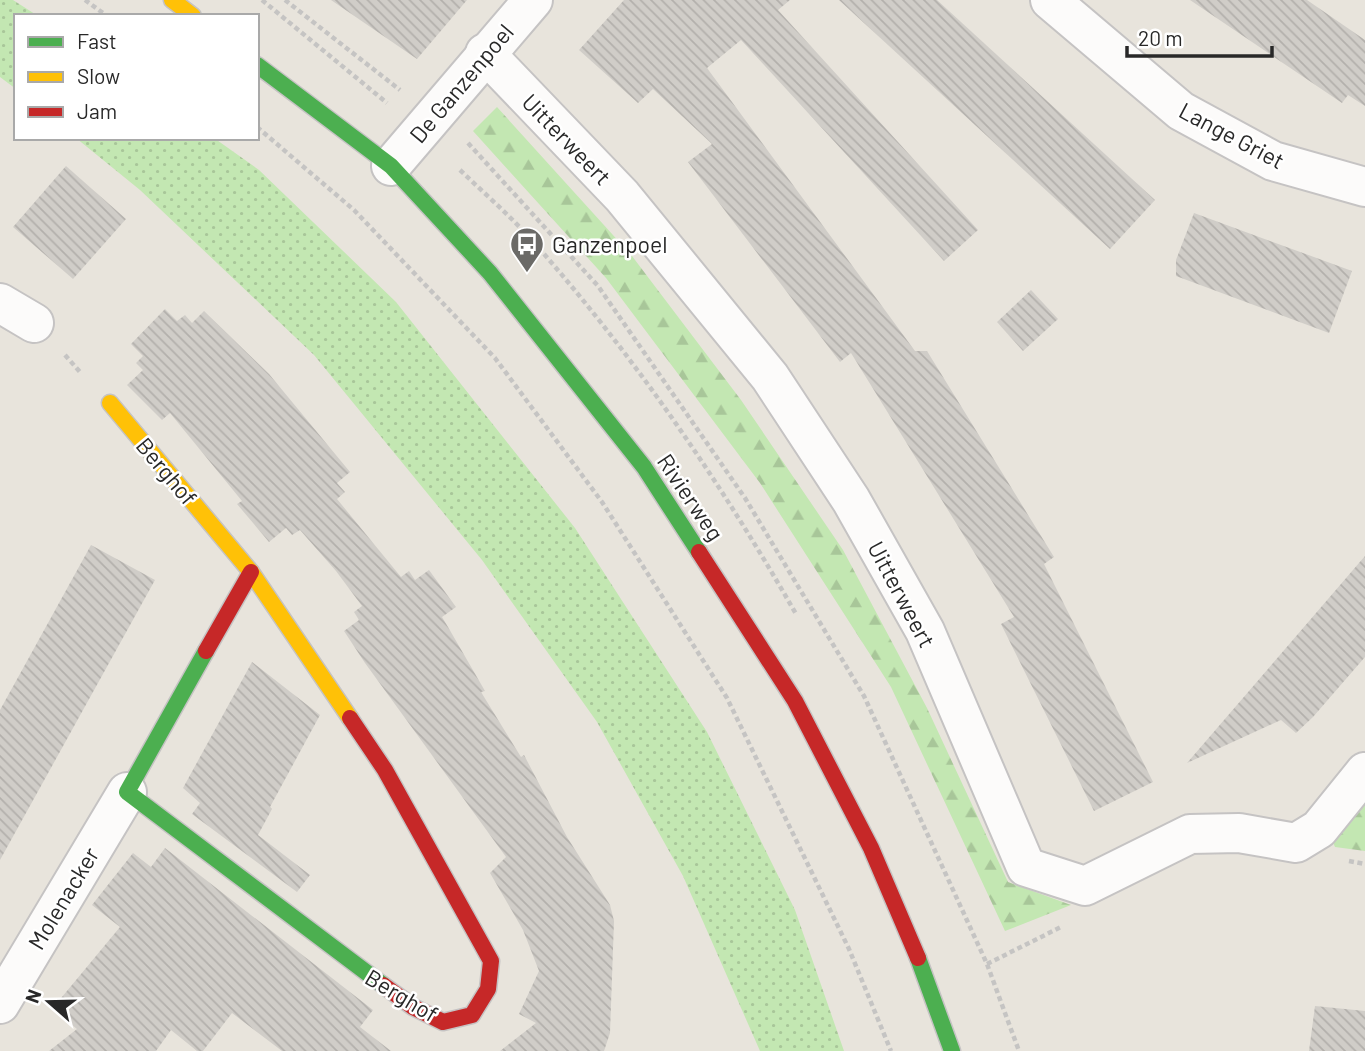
<svg xmlns="http://www.w3.org/2000/svg" width="1365" height="1051" font-family="Barlow,sans-serif">
<defs>
<pattern id="grass-dots" width="8" height="8" patternUnits="userSpaceOnUse" patternTransform="scale(1.75)"><rect width="8" height="8" fill="#c3e7b2"/><path d="M2 2h.1M6 6h.1" fill="none" stroke="#a8c699" stroke-width="1.8" stroke-linecap="round"/></pattern>
<pattern id="forest-firs" width="22" height="20" patternUnits="userSpaceOnUse" patternTransform="scale(1.75)"><rect width="22" height="20" fill="#c3e7b2"/><path d="M5 1l3.5 6h-7zM16 11l3.5 6h-7z" fill="#a8c699"/></pattern>
<pattern id="building-back-hatch" width="6" height="6" patternUnits="userSpaceOnUse" patternTransform="scale(1.75)"><rect width="6" height="6" fill="#d0cdc8"/><path d="M-1 5l2 2M0 0l6 6M5-1l2 2" fill="none" stroke="#b3b0ac"/></pattern>
</defs>
<rect width="100%" height="100%" fill="#e8e4dc"/>
<!-- grass -->
<g fill="url(#grass-dots)">
<polygon points="0,0 13,0 38,16 16,16 16,89 0,77"/>
<polygon points="76,138 214,138 259,170 396,302 575,528 707,732 795,910 844,1051 760,1051 683,876 597,722 482,560 314,355 140,190"/>
</g>
<!-- forest -->
<g fill="url(#forest-firs)">
<polygon points="497,107 632,256 741,400 843,550 927,708 1008,882 1071,905 1005,931 891,687 760,483 606,278 473,131"/>
<polygon points="1365,793 1365,851 1335,847 1332,840"/>
</g>
<!-- building -->
<g fill="url(#building-back-hatch)">
<polygon points="331,0 467,0 417,59"/>
<polygon points="624,0 790,0 778,10 978,230 944,261 741,40 707,68 915,351 927,351 1054,557 1044,564 1153,782 1094,811 1001,624 1014,617 851,353 840,362 688,162 712,144 653,89 638,103 579,50"/>
<polygon points="839,0 937,0 1155,200 1110,249"/>
<polygon points="1190,0 1307,0 1365,40 1365,106 1348,95 1342,103"/>
<polygon points="66,166 126,219 73,279 13,227"/>
<polygon points="1194,213 1352,271 1329,333 1176,276 1176,260"/>
<polygon points="1031,290 1058,319 1023,351 997,322"/>
<polygon points="165,309 177,321 185,315 192,323 204,311 269,374 350,472 337,483 345,492 337,499 401,577 409,571 415,580 429,570 456,607 442,617 448,627 485,691 481,692 521,757 524,755 567,837 610,905 614,921 610,1033 604,1051 500,1051 536,1023 519,1014 539,971 523,930 490,873 506,857 365,663 344,631 359,620 354,612 362,606 336,571 300,530 292,535 286,528 269,542 237,504 242,501 170,413 162,420 127,385 143,370 136,363 143,356 131,344"/>
<polygon points="91,545 155,580 0,860 0,710"/>
<polygon points="1365,556 1365,657 1313,717 1296,733 1281,720 1187,763"/>
<polygon points="252,662 320,715 270,807 272,809 258,835 310,875 297,892 192,814 200,803 183,788"/>
<polygon points="165,848 373,1010 360,1027 391,1051 282,1051 232,1013 203,1051 197,1051 171,1030 156,1051 49,1051 77,1029 52,1009 120,927 92,905 133,853 151,867"/>
<polygon points="1315,1006 1365,1011 1365,1051 1309,1051"/>
</g>
<g fill="none" stroke-linecap="round" stroke-linejoin="round">
<!-- street casing -->
<g stroke="#c5c3c3" stroke-width="42">
<g id="street">
<polyline points="1050,0 1181,111 1273,161 1365,187"/>
<polyline points="485,53 622,196 770,377 851,500 925,631 1026,867 1085,886 1190,834 1239,833 1296,843 1319,829 1365,772"/>
<polyline points="391,166 533,0"/>
<polyline points="0,303 34,323"/>
<polyline points="0,1004 127,792"/>
</g>
</g>
<!-- fast casing -->
<g stroke="#c5c3c3" stroke-width="19">
<g id="fast">
<polyline points="257,65 391,166 490,273 644,467 699,552"/>
<polyline points="206,651 127,792 383,985"/>
<polyline points="918,958 952,1051"/>
</g>
</g>
<!-- slow casing -->
<g stroke="#c5c3c3" stroke-width="19">
<g id="slow">
<polyline points="172,0 193,16"/>
<polyline points="110,403 251,572 350,718"/>
</g>
</g>
<!-- jam casing -->
<g stroke="#c5c3c3" stroke-width="19">
<g id="jam">
<polyline points="699,552 795,701 871,848 918,958"/>
<polyline points="206,651 251,572"/>
<polyline points="350,718 385,770 491,961 488,989 472,1015 443,1022 413,1007 383,985"/>
</g>
</g>
<!-- path -->
<g stroke="#c5c4c3" stroke-width="4.5" stroke-dasharray="5 3.5" stroke-linecap="butt">
<polyline points="85,0 107,16"/>
<polyline points="262,0 387,103"/>
<polyline points="285,0 400,90"/>
<polyline points="257,127 354,210 495,358 602,502 727,698 849,949 891,1051"/>
<polyline points="468,143 598,286 745,498 864,696 987,964 1019,1051"/>
<path d="M460,170C483,192 508,214 529,237C631,351 720,481 796,614"/>
<polyline points="65,355 80,372"/>
<polyline points="1349,861 1365,864"/>
<polyline points="987,964 1061,927"/>
</g>
<!-- street -->
<use href="#street" stroke="#fcfbfa" stroke-width="38"/>
<!-- fast -->
<use href="#fast" stroke="#4caf50" stroke-width="16"/>
<!-- slow -->
<use href="#slow" stroke="#ffc107" stroke-width="16"/>
<!-- jam -->
<use href="#jam" stroke="#c62828" stroke-width="16"/>
</g>
<!-- icons -->
<defs>
<g id="bus-pin" transform="scale(1.75)"><path d="M0 17L-7.5 6A9.5 9.5 0 1 1 7.5 6Z" fill="#6b6a67" stroke="#fff"/><path d="M-5-6H5V4H4V6H2V4H-2V6H-4V4H-5ZM-3.5-4V0h7V-4ZM-3.5 1.2v1.5H-2V1.2ZM2 1.2v1.5H3.5V1.2Z" fill="#fff"/></g>
</defs>
<g fill-rule="evenodd">
<use href="#bus-pin" x="527" y="244"/>
</g>
<g text-anchor="middle" dominant-baseline="central" stroke-width="5" stroke-linejoin="round" paint-order="stroke">
<!-- street labels -->
<g font-size="23" fill="#282828" stroke="#fff">
<text transform="translate(461 83) rotate(-50)">De Ganzenpoel</text>
<text transform="translate(1232 135) rotate(28)">Lange Griet</text>
<text transform="translate(567 139) rotate(46)">Uitterweert</text>
<text transform="translate(167 471) rotate(50)">Berghof</text>
<text transform="translate(691 497) rotate(56)">Rivierweg</text>
<text transform="translate(902 594) rotate(62)">Uitterweert</text>
<text transform="translate(63 898) rotate(-59)">Molenacker</text>
<text transform="translate(402 995) rotate(31)">Berghof</text>
</g>
<!-- poi labels -->
<g font-size="23" fill="#282828" stroke="#fff" text-anchor="start">
<text x="552" y="244">Ganzenpoel</text>
</g>
</g>
<!-- legend -->
<rect x="14" y="14" width="245" height="126" fill="#ffffff" stroke="#a9a9a9" stroke-width="2"/>
<rect x="28" y="37" width="35" height="10" fill="#4caf50" stroke="#a9a9a9" stroke-width="2"/>
<text x="77" y="49" font-size="21" fill="#282828">Fast</text>
<rect x="28" y="72" width="35" height="10" fill="#ffc107" stroke="#a9a9a9" stroke-width="2"/>
<text x="77" y="84" font-size="21" fill="#282828">Slow</text>
<rect x="28" y="107" width="35" height="10" fill="#c62828" stroke="#a9a9a9" stroke-width="2"/>
<text x="77" y="119" font-size="21" fill="#282828">Jam</text>
<!-- north arrow -->
<g transform="translate(49 1002) rotate(290)" stroke="#ffffff" stroke-width="5" paint-order="stroke">
<path d="M0-5L12 26L0 18L-12 26Z" fill="#282828"/>
<text y="-10" font-size="19" font-weight="bold" text-anchor="middle" fill="#282828">N</text>
</g>
<!-- scale -->
<path d="M1127 46v10h145v-10" fill="none" stroke="#282828" stroke-width="3.5"/>
<text x="1138" y="46" font-size="21" fill="#282828" stroke="#ffffff" stroke-width="5" paint-order="stroke">20 m</text>
</svg>
